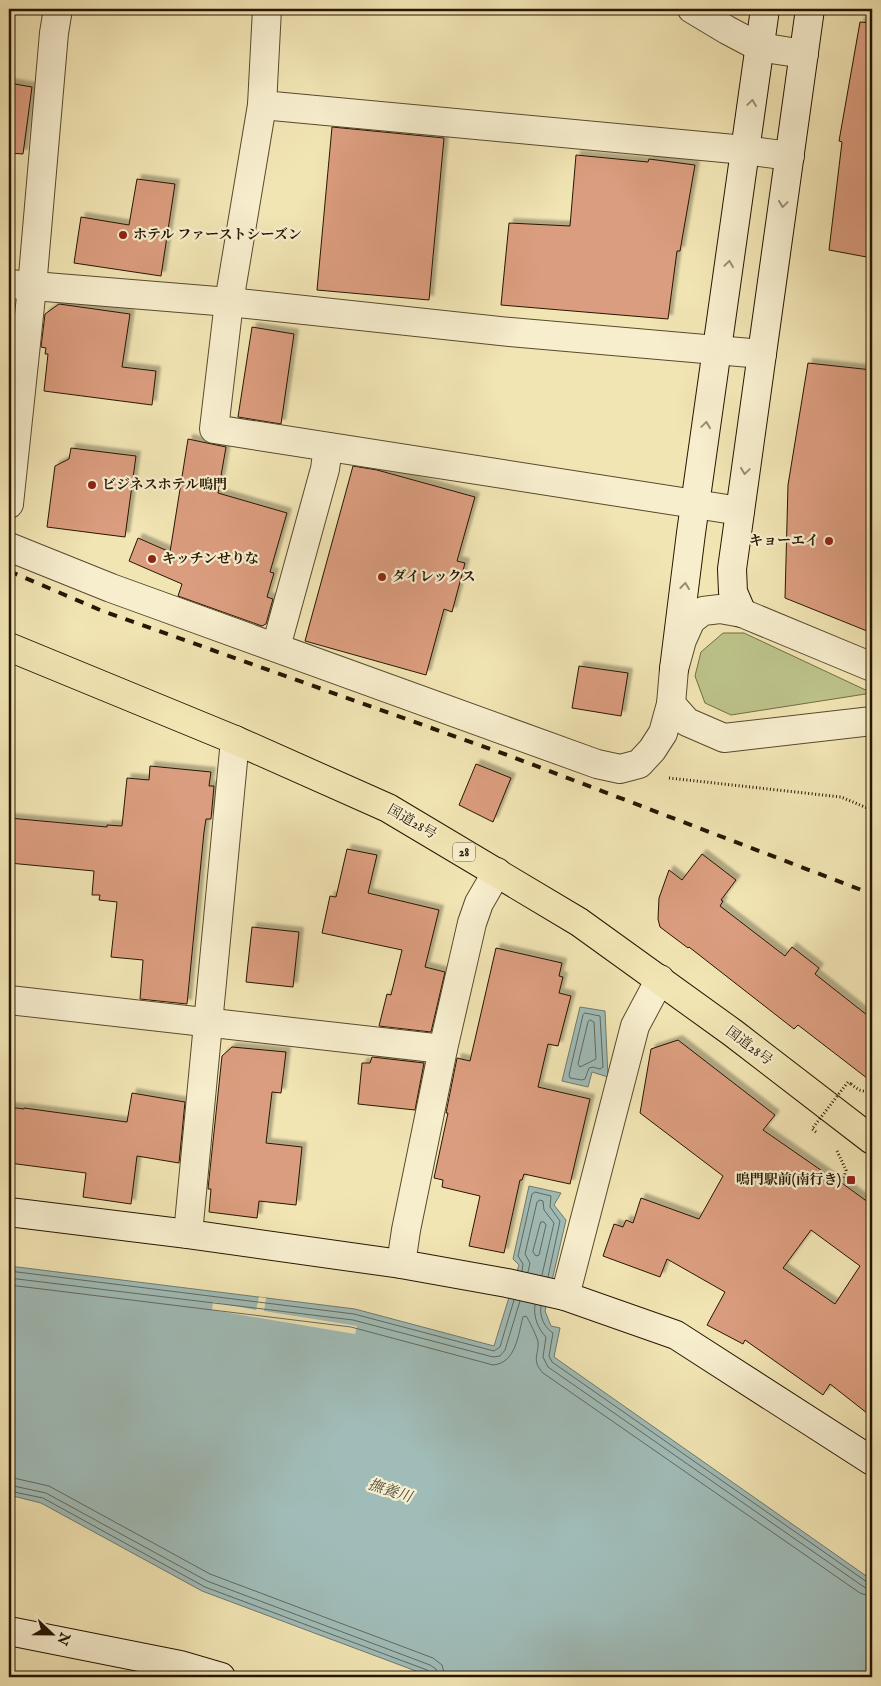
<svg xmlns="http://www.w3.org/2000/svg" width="881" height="1686" font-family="'IM FELL English','Noto Serif JP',serif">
<defs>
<filter id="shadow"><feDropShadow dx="4.5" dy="-4.5" stdDeviation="1" flood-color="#0004"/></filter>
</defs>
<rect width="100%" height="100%" fill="#f2e5b4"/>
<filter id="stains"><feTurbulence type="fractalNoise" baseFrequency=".004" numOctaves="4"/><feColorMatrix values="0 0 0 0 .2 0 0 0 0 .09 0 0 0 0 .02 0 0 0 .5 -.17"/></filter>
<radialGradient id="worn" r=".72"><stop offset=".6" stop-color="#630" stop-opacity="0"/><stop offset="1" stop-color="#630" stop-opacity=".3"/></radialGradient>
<!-- green -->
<polygon fill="#bdc48b" stroke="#726d46" points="723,633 744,633 872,693 731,715 705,703 695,676 701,652"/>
<!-- water -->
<g fill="#a0bcb8" stroke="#6f7a6f">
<polygon points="580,1007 605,1011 608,1077 592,1072 588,1087 562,1081"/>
<polygon points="529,1186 561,1193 554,1205 566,1220 545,1311 551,1326 560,1328 554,1357 872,1580 872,1677 432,1677 202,1591 41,1503 9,1495 9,1266 355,1309 494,1346 519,1265 513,1259"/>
</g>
<!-- pier -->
<polygon fill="#f2e5b4" points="259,1297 266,1298 264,1311 357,1326 355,1334 212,1310 213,1302 256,1310"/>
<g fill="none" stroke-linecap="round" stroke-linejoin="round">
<!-- shore -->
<g stroke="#63695c" stroke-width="1">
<polygon points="585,1013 600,1016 603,1067 600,1069 593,1067 589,1068 585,1079 582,1080 570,1078 569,1075 583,1015"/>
<polygon points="590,1020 594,1022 596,1059 580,1067 578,1064 588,1022"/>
<polygon points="541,1222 544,1222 546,1225 539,1255 536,1256 533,1252"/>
<polyline points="9,1271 354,1314 494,1351 500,1347 514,1300"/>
<polyline points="522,1271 523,1264 518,1256 532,1194 535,1192 551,1196 550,1207 560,1221 548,1277"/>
<polyline points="528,1272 530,1263 525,1254 537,1202 540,1200 543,1201 544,1210 554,1223 542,1275"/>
<polyline points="9,1278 353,1320 493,1357 500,1356 505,1350 520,1301"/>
<path d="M9,1285L351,1327L493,1365C516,1363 518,1335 523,1317L526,1316C528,1318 538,1339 538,1342C539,1355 531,1360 543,1373L860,1593L872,1597"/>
<path d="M535,1305C533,1316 538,1329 546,1337L543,1357L548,1367L864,1587L872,1590"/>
<path d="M541,1306C539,1317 545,1328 553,1333L549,1356L552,1362L867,1582L872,1583"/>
<polyline points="9,1477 49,1486 210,1574 433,1658 442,1665 445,1677"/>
<polyline points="9,1485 46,1493 207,1581 430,1665 436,1669 438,1677"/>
<polyline points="9,1491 43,1498 205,1587 427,1670 431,1673 431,1677"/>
</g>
</g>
<!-- building -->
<g fill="#db9d7f" stroke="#261601" fill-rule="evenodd" filter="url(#shadow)">
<polygon points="860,22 872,23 872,258 829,250 842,142 839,141"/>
<polygon points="9,83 32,87 23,154 9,153"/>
<polygon points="332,127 444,138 429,300 317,290"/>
<polygon points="576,155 648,162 649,159 695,165 680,251 677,251 668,319 501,305 509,223 570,226"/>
<polygon points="137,179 175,184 161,276 74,263 81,217 129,225"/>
<polygon points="59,304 130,314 122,367 156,371 152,405 44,391 48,354 45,354 46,348 41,347 45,314"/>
<polygon points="252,327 294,334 281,424 238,417"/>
<polygon points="808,363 872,370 872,633 785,598 788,485"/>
<polygon points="188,439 226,447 218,493 287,513 270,572 274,573 267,597 273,599 266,624 262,626 178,596 182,584 129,561 138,538 170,552"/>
<polygon points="71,448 136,456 125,537 47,527 55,466 69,459"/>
<polygon points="353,466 377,470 475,497 457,561 465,563 452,612 444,609 426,675 305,641"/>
<polygon points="579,666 628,673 621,716 572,708"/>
<polygon points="476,764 511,778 493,822 459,805"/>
<polygon points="150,766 211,772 209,786 214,786 211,819 206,819 204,832 187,1004 140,999 143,960 111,957 117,902 99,900 100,895 92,895 94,871 9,863 9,818 107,827 107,825 122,826 127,778 149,780"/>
<polygon points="347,849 377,855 368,893 439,910 425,967 445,972 431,1032 379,1026 387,994 391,995 402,950 322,933 330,896 336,897"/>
<polygon points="702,854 736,880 721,900 723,901 720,906 785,956 792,947 819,968 815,974 872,1019 872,1082 798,1025 794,1029 689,947 688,948 660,927 658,919 659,898 669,870 682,880"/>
<polygon points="252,927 299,932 293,987 246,982"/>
<polygon points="496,948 562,963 559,976 563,977 559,993 571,996 558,1046 548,1044 538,1087 590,1099 570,1184 524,1174 522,1180 520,1180 504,1253 469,1246 480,1196 442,1187 443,1180 434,1178 448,1113 446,1113 457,1058 470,1061"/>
<path d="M678,1040L775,1115L763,1130L838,1182L839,1181L872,1205V1417L830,1384L823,1395L745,1340L743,1344L707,1325L725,1292L667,1259L660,1277L603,1256L614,1224L623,1227L626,1220L633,1223L641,1198L699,1219L723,1176L640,1113L651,1049ZM811,1230L860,1266L835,1304L783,1268Z"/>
<polygon points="232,1047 286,1052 281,1093 272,1092 266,1143 302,1147 296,1205 259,1201 257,1218 209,1212 211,1189 208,1189 222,1056"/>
<polygon points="372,1057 424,1063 415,1110 358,1104 362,1063 370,1063"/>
<polygon points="132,1093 185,1102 179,1163 137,1156 131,1204 83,1197 86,1173 9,1163 9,1107 24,1109 24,1108 127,1122"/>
</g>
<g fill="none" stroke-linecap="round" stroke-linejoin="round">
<!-- street casing -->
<g stroke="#594a2e" stroke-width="30">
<g id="street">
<polyline points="267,9 262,105 229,302 214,429 740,511"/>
<polyline points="692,9 727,30 759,47 804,54"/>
<polyline points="262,105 745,150 790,156"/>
<polyline points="9,284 229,302 510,332 762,354"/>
<polyline points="9,504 32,287 54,33 58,9"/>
<polyline points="9,547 111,588 597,764 620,769 639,764 652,750 663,733 671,704 674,669 682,640 691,620 703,611 720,609 742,613 872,667"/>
<polyline points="276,647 325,469 328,447"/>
<polyline points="671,704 687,722 724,738 872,721"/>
<polyline points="9,1000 443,1049"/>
<polyline points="188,1234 235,740"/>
<polyline points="401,1264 406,1230 443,1049 472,923 479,903 497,872"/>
<polyline points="565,1296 635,1026 660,979"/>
</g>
</g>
<!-- secondary casing -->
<g stroke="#261601" stroke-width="30">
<g id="secondary">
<polyline points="742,613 733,592 732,569 810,9"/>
<polyline points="674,669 691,533 765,9"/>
<polyline points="9,1212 188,1234 401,1264 507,1283 565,1296 676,1335 872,1461"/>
<polyline points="9,1631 180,1665 221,1677"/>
</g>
</g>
<!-- highway casing -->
<g stroke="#261601" stroke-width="30">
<polyline id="highway" points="9,647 235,740 388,808 579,922 733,1033 872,1140"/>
</g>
<!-- path -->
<g stroke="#261601" stroke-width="3" stroke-dasharray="1 2.5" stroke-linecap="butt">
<polyline points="669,778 841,797 872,810"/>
<polyline points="851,1084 859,1090 872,1093"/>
<polyline points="837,1151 846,1170 844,1178"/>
</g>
<!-- street -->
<use href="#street" stroke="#f7eece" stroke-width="28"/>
<!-- secondary -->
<use href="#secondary" stroke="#f7eece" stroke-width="28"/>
<!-- highway -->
<use href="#highway" stroke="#f2e5b4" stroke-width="28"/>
<!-- rail -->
<polyline stroke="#261601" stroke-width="4" stroke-dasharray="9 9" stroke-linecap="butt" points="9,571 100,610 510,756 872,894"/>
<!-- path-bridge -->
<polyline stroke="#261601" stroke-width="3" stroke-dasharray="1 2.5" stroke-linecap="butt" points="816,1132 812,1129 848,1082 851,1084"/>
</g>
<!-- one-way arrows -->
<defs><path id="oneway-chevron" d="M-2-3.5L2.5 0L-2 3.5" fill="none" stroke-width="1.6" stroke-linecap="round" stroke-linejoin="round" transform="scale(1.25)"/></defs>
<g stroke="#998d72">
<use href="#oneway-chevron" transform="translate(752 103) rotate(-82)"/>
<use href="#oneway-chevron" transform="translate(783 204) rotate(98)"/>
<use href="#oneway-chevron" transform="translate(729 264) rotate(-82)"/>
<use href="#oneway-chevron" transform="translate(706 425) rotate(-82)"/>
<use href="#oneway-chevron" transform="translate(745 471) rotate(98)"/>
<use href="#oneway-chevron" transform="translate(685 586) rotate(-83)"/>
</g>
<!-- markers -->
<g fill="#8f2418" stroke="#f7eece" stroke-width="2">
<circle cx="123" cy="235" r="5"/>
<circle cx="92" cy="485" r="5"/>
<circle cx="829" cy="541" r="5"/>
<circle cx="152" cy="559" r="5"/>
<circle cx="382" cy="577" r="5"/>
<rect x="846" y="1175" width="10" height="10" rx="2.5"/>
</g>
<g text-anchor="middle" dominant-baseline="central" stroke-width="4.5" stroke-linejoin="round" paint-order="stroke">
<!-- shield labels -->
<rect fill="#f7eece" stroke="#65573e" stroke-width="1" x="453" y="842.5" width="22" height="19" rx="4"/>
<g font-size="12" font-weight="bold" fill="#261601">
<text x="464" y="852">28</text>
</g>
<!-- poi labels -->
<g font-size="14" font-weight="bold" fill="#261601" stroke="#f7eece" text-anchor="start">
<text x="133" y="235">ホテル ファーストシーズン</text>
<text x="102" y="485">ビジネスホテル鳴門</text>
<text x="819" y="541" text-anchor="end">キョーエイ</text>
<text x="162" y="559">キッチンせりな</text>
<text x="392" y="577">ダイレックス</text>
<text x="841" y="1180" text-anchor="end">鳴門駅前(南行き)</text>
</g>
<!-- street labels -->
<g font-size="14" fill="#261601" stroke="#f7eece">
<text transform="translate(412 822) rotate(30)">国道28号</text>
<text transform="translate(749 1046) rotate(37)">国道28号</text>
</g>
<!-- water labels -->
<g font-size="15" font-style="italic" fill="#515041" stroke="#f7eece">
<text transform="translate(390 1491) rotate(18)">撫養川</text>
</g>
</g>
<!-- margin -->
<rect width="881" height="1686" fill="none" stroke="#f2e5b4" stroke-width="30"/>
<rect x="10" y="10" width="861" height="1666" fill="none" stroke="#261601" stroke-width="2.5"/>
<rect x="15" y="15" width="851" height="1656" fill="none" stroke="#261601"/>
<!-- north arrow -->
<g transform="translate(52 1634) rotate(112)" stroke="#f7eece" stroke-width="4" paint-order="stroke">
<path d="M0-4L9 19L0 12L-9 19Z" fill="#261601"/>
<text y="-8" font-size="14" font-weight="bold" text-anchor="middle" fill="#261601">N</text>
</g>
<rect width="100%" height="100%" filter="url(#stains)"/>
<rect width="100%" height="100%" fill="url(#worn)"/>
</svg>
